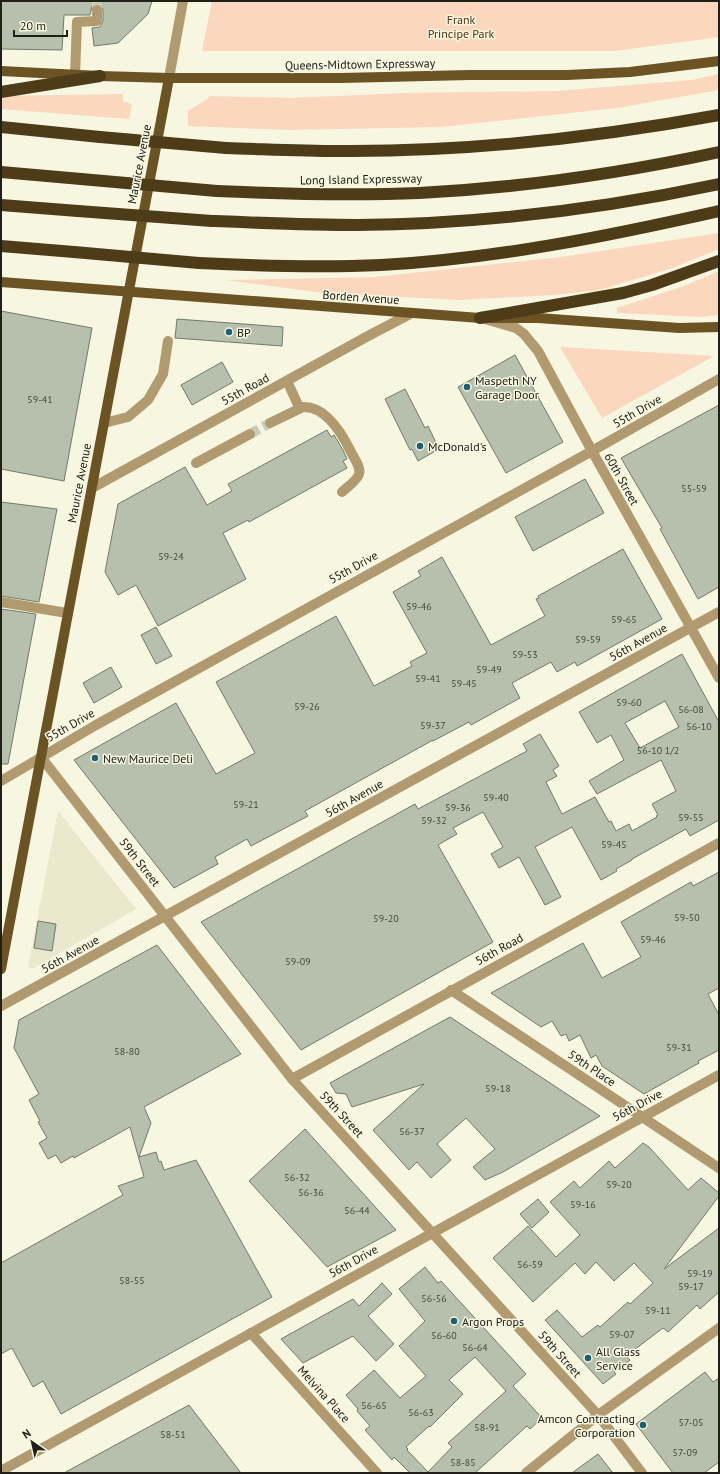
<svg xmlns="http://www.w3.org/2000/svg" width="720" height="1474" font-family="'PT Sans',sans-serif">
<rect width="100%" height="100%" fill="#f6f6e1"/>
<!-- built -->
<polygon fill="#eae9cd" points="58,811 136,909 32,969 28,967"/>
<!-- green -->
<g fill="#fad7bd">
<polygon points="212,1 719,1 719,37 614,51 202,51"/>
<path d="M719,74V90L617,108L441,127L289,130L188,126V111C195,106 206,101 210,96L291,98L405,93L557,91L692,80Z"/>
<polygon points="123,94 123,101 132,104 129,119 1,109 1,96"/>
<polygon points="719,233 719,249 673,268 599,290 554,295 461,300 324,293 226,280 374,277 561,257"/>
<polygon points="719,271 719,315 701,317 617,313 617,308 684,286"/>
<polygon points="560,347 714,356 602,418"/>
</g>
<!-- building -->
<g fill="#b7c0ad" stroke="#717a69" fill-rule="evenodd">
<polygon points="1,1 152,1 148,14 118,43 94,46 92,28 100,27 103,21 103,10 100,4 94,4 92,6 90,15 64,15 62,50 1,49"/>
<polygon points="1,311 92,328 64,481 1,469"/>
<polygon points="177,319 283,327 282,346 175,338"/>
<polygon points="515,355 563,442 506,473 458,387"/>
<polygon points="222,362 233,382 192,405 181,385"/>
<polygon points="405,389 425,428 428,426 439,449 418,461 412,449 410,450 385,399"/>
<polygon points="719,405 719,587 698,599 660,529 662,528 621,458"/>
<polygon points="327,430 331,437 334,435 343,450 347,459 343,461 347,468 249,522 248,520 223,533 246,579 158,626 136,585 118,595 105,572 118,504 185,467 207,505 232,491 228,484"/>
<polygon points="585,479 604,513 533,551 515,517"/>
<polygon points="1,502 57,509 39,602 1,596"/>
<polygon points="623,549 662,619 577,666 575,662 557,672 551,662 512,683 520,698 471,725 469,722 433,741 433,740 305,811 308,816 251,846 247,839 215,857 218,864 174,888 74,760 176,703 216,774 255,753 216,682 336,616 374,686 412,666 410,662 427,653 393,592 421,576 418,571 442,557 491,645 545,616 536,599 539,598 538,596"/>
<polygon points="1,609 36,614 8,764 1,764"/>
<polygon points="156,627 172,656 156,664 141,635"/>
<path d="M682,654L719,722V820L690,836L686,829L632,859V860L616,869L617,871L601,880L572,827L535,847L561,897L545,905L519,857L499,868L491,854L503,847L483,812L453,828L457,834L438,845L493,942L301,1050L201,922L415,804L418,809L527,751L523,744L540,734L559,766L553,770L557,776L546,782L562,814L595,797L609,822L611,821L616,831L629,824L632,831L657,817L656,816L658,815L652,804L676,791L661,760L597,794L589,781L624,760L611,735L597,743L579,712ZM665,701L679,727L640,748L625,723Z"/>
<polygon points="111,667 122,687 94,703 83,683"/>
<polygon points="719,872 719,988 708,994 719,1015 719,1050 698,1061 699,1063 644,1094 602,1066 596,1055 591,1058 580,1035 569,1041 566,1034 561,1036 552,1021 541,1027 491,993 583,943 602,978 641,957 621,922 691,882 693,886"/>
<polygon points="38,921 56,924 52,951 34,948"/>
<polygon points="157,945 241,1054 144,1107 151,1123 139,1157 156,1152 159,1162 161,1161 164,1170 196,1160 272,1297 61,1414 43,1381 33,1387 12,1348 1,1354 1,1263 123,1195 118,1186 144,1177 130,1127 74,1158 73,1156 61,1163 56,1155 48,1159 39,1143 47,1138 38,1122 40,1121 29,1100 39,1094 14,1048 19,1020"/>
<polygon points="450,1017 600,1116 503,1172 485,1180 473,1167 495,1149 466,1118 437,1144 451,1160 431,1178 417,1162 409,1170 373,1130 424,1084 352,1107 346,1094 336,1093 330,1083"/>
<polygon points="305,1129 396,1230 327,1267 249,1181"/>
<polygon points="643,1143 649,1147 688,1190 701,1178 719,1193 719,1196 664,1269 719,1228 719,1292 700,1309 697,1305 668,1332 663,1328 626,1356 630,1360 614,1372 616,1374 603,1384 545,1320 557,1310 582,1337 598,1325 600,1327 628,1302 630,1304 653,1283 634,1263 614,1281 596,1262 585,1274 575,1263 533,1302 493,1258 528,1226 556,1257 580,1235 550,1202 574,1181 580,1188 609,1161 615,1168"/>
<polygon points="538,1199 549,1212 532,1228 520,1214"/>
<path d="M425,1267L438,1283L441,1281L526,1374L513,1386L542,1418L530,1429L527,1426L475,1473H410L394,1457L392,1460L365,1430L370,1426L357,1411L358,1409L346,1395L374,1370L400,1398L426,1376L399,1346L425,1321L399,1289ZM475,1357L506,1391L448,1443L452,1447L428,1472L407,1450L408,1449L406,1447L429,1426L430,1427L463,1394L449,1380Z"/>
<polygon points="382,1283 392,1294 368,1316 394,1344 376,1361 353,1336 303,1363 281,1339 353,1299 359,1306"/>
<polygon points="705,1372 713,1382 719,1378 719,1462 704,1473 673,1473 636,1424"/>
<polygon points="189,1405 241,1473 64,1473"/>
<polygon points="598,1454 613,1473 572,1473"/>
</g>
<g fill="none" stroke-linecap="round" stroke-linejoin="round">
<!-- minor-tunnel -->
<g stroke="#cbcbb9" stroke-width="10" stroke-dasharray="10 5" stroke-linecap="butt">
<polyline points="97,10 97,1"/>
<polyline points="250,434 270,423"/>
</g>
<!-- minor -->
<g stroke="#b19a70" stroke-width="10">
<polyline points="75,75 77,22 97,21 97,10"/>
<polyline points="169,78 183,1"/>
<polyline points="485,319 516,328 524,334 538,351 592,451 719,678"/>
<polyline points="287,381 299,407"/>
<polyline points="104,423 128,417 148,400 163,374 168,341"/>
<path d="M270,423L303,407C326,406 343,435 352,454C355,459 361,468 359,474C357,481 347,487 342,492"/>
<polyline points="196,463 250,434"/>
<polyline points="92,488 368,336 412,313"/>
<polyline points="1,602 67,613"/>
<polyline points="41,757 292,1079 598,1415 642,1473"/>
<polyline points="1,781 96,725 592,451 719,379"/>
<polyline points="451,990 719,1168"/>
<polyline points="1,1006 719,612"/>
<polyline points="292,1079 719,843"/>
<polyline points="251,1333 377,1473"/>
<polyline points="1,1471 719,1075"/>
<polyline points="526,1473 598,1415 719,1328"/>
</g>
<!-- major -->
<g stroke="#6b5323" stroke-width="10">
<polyline points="1,71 100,76 169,78 341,78 470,75 567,75 630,72 719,61"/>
<polyline points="1,282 480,318 538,318 679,328 719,327"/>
<path d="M1,969C55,672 112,375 169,78"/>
</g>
<!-- highway -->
<g stroke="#4e3c18" stroke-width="12">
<polyline points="1,92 100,76"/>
<polyline points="1,127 100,137"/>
<path d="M226,148C263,149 300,151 338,151C465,152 594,138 719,115"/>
<polyline points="1,172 81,179"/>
<path d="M217,191C284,194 352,196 419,193C520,188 621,173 719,152"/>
<polyline points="1,205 78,211"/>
<path d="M212,221C261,223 309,225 358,225C479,224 601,209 719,184"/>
<polyline points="1,246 74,252"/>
<path d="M199,263C259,266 320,268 381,265C495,259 608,236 719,211"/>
<polyline points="480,318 623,293 652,285 719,261"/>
</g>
<!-- highway-bridge -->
<g stroke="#4e3c18" stroke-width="12">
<polyline points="100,137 226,148"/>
<polyline points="81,179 217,191"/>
<polyline points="78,211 212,221"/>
<polyline points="74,252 199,263"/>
</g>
</g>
<!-- markers -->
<g fill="#1c5e72" stroke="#f6f6e1" stroke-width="1.5">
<circle cx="229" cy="332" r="4"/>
<circle cx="467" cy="387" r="4"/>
<circle cx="420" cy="446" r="4"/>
<circle cx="95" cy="758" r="4"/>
<circle cx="454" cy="1321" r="4"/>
<circle cx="588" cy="1358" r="4"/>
<circle cx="643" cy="1425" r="4"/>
</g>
<g text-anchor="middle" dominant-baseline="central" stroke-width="3" stroke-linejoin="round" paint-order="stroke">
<!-- number labels -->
<g font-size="10" fill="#46483d">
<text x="40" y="399">59-41</text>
<text x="694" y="488">55-59</text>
<text x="171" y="556">59-24</text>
<text x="419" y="606">59-46</text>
<text x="624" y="619">59-65</text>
<text x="588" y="639">59-59</text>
<text x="525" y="654">59-53</text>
<text x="489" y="669">59-49</text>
<text x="428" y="678">59-41</text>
<text x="464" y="683">59-45</text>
<text x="629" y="702">59-60</text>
<text x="307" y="706">59-26</text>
<text x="691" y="709">56-08</text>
<text x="433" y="725">59-37</text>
<text x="699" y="726">56-10</text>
<text x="658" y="750">56-10 1/2</text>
<text x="496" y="797">59-40</text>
<text x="246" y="804">59-21</text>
<text x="458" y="807">59-36</text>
<text x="691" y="817">59-55</text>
<text x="434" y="820">59-32</text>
<text x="614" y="844">59-45</text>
<text x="687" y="917">59-50</text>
<text x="386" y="918">59-20</text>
<text x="653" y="939">59-46</text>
<text x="298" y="961">59-09</text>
<text x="679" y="1047">59-31</text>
<text x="127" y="1051">58-80</text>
<text x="498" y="1088">59-18</text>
<text x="412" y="1131">56-37</text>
<text x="297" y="1177">56-32</text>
<text x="619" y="1184">59-20</text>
<text x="311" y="1192">56-36</text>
<text x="583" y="1204">59-16</text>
<text x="357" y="1210">56-44</text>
<text x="530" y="1264">56-59</text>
<text x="700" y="1273">59-19</text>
<text x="132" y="1280">58-55</text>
<text x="691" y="1286">59-17</text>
<text x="434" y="1298">56-56</text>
<text x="658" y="1310">59-11</text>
<text x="622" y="1334">59-07</text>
<text x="444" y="1335">56-60</text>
<text x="475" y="1347">56-64</text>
<text x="374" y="1405">56-65</text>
<text x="421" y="1412">56-63</text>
<text x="691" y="1422">57-05</text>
<text x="487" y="1427">58-91</text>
<text x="173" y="1434">58-51</text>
<text x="685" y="1452">57-09</text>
<text x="463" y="1462">58-85</text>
</g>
<!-- park labels -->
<g font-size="12" fill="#553213" stroke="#f6f6e1">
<text x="461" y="19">Frank<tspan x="461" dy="14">Principe Park</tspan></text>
</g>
<!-- street labels -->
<g font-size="12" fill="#202018" stroke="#f6f6e1">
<text transform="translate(360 64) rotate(-1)">Queens-Midtown Expressway</text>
<text transform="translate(139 164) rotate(-79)">Maurice Avenue</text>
<text transform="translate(361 179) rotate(-1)">Long Island Expressway</text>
<text transform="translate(361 297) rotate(4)">Borden Avenue</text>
<text transform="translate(245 389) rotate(-29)">55th Road</text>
<text transform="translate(637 411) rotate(-30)">55th Drive</text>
<text transform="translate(622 479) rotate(61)">60th Street</text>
<text transform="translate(79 483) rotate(-79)">Maurice Avenue</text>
<text transform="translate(353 567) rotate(-29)">55th Drive</text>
<text transform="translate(638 642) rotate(-29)">56th Avenue</text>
<text transform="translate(70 725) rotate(-30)">55th Drive</text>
<text transform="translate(354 798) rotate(-29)">56th Avenue</text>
<text transform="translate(140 862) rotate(52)">59th Street</text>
<text transform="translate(499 949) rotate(-29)">56th Road</text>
<text transform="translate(70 954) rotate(-29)">56th Avenue</text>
<text transform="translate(592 1068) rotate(34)">59th Place</text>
<text transform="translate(637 1105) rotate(-28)">56th Drive</text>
<text transform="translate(342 1114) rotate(47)">59th Street</text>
<text transform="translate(353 1261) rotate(-29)">56th Drive</text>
<text transform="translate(560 1354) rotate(48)">59th Street</text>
<text transform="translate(324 1394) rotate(48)">Melvina Place</text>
</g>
<!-- poi labels -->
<g font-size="12" fill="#202018" stroke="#f6f6e1" text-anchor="start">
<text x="237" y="332">BP</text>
<text x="475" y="380">Maspeth NY<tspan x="475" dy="14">Garage Door</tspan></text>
<text x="428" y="446">McDonald's</text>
<text x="103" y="758">New Maurice Deli</text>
<text x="462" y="1321">Argon Props</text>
<text x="596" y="1351">All Glass<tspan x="596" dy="14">Service</tspan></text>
<text x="635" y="1418" text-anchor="end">Amcon Contracting<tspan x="635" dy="14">Corporation</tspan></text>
</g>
</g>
<!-- border -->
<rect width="720" height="1474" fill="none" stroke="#202018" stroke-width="4"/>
<!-- north arrow -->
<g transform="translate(32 1442) rotate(326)" stroke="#f6f6e1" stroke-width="3" paint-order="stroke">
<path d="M0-3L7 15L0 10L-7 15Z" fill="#202018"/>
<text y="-6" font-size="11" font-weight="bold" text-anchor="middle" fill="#202018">N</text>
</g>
<!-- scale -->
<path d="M14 30v6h53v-6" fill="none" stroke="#202018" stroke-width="2"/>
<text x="20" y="30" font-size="12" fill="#202018" stroke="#f6f6e1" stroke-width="3" paint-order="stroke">20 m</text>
</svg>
